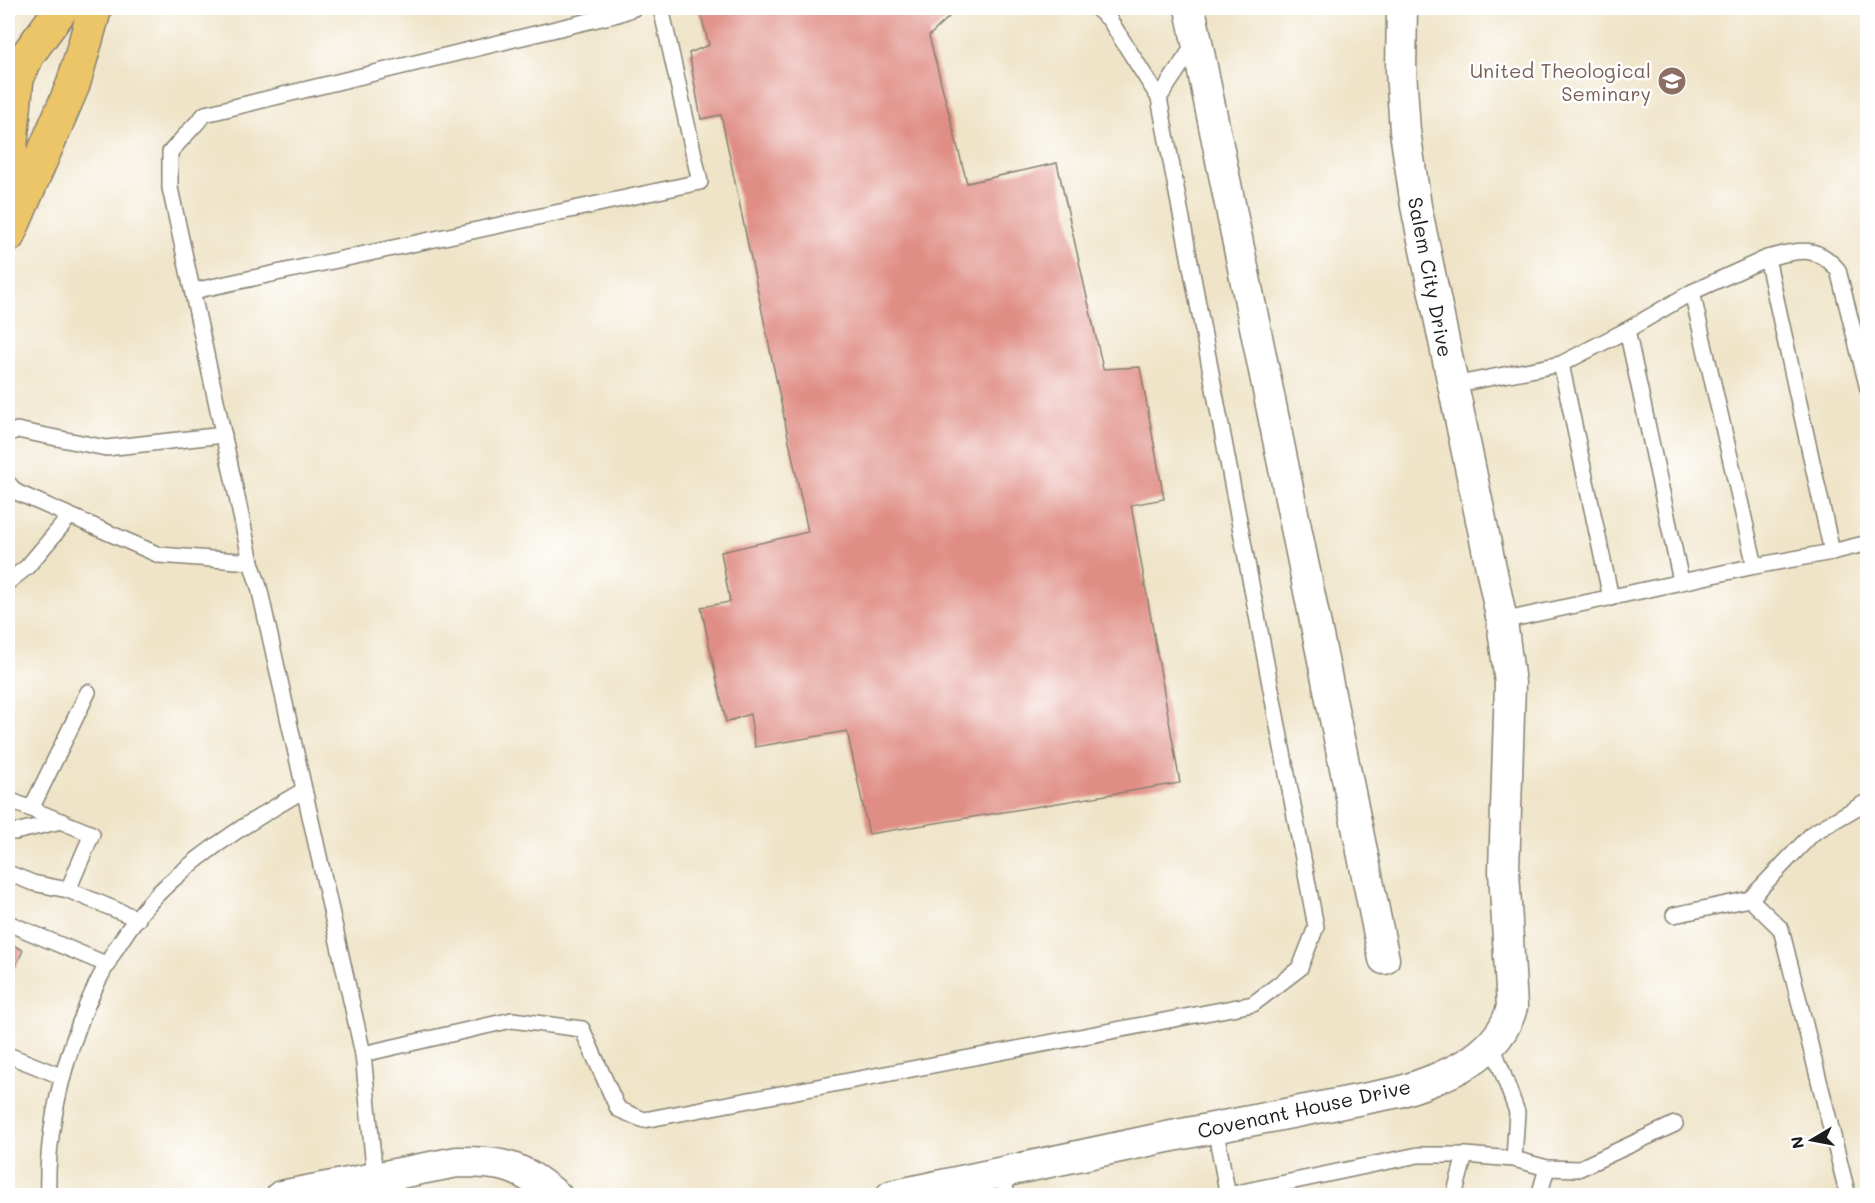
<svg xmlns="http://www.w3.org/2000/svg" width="1875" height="1203" font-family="Mali,sans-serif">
<rect width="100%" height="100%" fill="#fff"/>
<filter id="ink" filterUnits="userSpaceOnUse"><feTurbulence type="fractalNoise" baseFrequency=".0167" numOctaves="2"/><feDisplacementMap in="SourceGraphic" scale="12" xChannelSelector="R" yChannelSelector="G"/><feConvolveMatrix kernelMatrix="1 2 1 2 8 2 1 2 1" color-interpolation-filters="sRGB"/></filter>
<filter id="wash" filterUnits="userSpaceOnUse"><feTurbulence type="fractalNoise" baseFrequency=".008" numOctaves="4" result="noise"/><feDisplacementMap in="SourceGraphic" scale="24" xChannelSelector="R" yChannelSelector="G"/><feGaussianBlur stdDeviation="1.35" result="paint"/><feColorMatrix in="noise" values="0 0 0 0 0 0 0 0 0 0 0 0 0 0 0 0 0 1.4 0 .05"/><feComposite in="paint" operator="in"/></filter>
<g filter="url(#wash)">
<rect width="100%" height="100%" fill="#efe4c8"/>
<g id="blocks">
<!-- building -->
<g fill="#e08e85">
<polygon points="699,8 949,8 951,15 929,36 967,183 1057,163 1103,369 1140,367 1164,499 1131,505 1180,783 869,834 847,731 755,747 750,714 726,722 701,607 730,602 721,552 808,532 721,115 701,119 689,53 709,45"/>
<polygon points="8,943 23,950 8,983"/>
</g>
</g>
</g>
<g filter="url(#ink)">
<use href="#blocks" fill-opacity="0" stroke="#868072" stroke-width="1.5"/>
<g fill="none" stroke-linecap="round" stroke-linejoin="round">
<!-- service casing -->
<g stroke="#868072" stroke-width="18">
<g id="service">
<polyline points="634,8 618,14 205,114 170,152 170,188 251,562 259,587 363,1054 512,1020 582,1029 618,1109 644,1120 1253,1004 1300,968 1316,927 1159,98 1196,42"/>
<polyline points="1096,8 1109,19 1159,98"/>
<path d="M1767,258C1796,251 1816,243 1838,270L1868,389"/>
<polyline points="193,291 700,182 661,8"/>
<polyline points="1692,292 1755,566"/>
<polyline points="1627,330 1681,581"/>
<polyline points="1561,364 1611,598"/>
<polyline points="1453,385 1561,364 1627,330 1692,292 1767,258 1832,552 1755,566 1502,621"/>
<polyline points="8,434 17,430 106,448 224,435"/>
<polyline points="8,483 16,492 159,555 251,562"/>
<polyline points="1832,552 1868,543"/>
<polyline points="8,582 27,567 70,516"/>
<polyline points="9,800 92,834 68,890"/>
<polyline points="32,807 88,692"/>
<polyline points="8,829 15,832 61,821"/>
<polyline points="8,873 33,883 68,890 138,919"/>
<polyline points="1750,899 1781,929 1848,1196"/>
<polyline points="1674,915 1750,899 1813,833 1868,801"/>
<polyline points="8,923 108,965"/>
<polyline points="363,1054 375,1178"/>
<polyline points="8,1055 63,1077"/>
<polyline points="1215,1127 1228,1196"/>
<polyline points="1514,1159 1547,1168 1539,1196"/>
<polyline points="1547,1168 1578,1169 1675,1124"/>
<polyline points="1002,1172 1007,1196"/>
<polyline points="1228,1195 1418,1155 1465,1155"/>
<path d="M48,1196C44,1095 92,952 169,883C210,846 256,818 304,790"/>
<polyline points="1454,1196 1465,1155 1514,1159 1517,1112 1492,1044"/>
</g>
</g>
<!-- minor casing -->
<g stroke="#868072" stroke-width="33">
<g id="minor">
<polyline points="1190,8 1384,959"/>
<path d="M281,1196L457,1162C506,1162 519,1166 557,1196"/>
<path d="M891,1196L1162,1138L1399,1092C1444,1077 1499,1058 1512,1007L1504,871L1510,683L1502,621L1416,206L1405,131L1401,71L1402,8"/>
</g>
</g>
<!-- primary casing -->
<g stroke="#868072" stroke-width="36">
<g id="primary">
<polyline points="8,98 28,54 62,8"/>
<polyline points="8,175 17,77"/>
<polyline points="8,236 73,85 95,8"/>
</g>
</g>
<!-- service -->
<use href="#service" stroke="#fff" stroke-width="15"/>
<!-- minor -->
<use href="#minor" stroke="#fff" stroke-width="30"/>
<!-- primary -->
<use href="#primary" stroke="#ecc569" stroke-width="33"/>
</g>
</g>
<!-- icons -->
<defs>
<g id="school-disc" transform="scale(1.5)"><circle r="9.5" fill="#8d6e63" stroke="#fff"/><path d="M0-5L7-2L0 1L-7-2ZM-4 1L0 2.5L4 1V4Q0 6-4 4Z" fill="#fff"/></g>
</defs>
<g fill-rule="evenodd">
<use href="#school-disc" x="1672" y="81"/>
</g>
<g text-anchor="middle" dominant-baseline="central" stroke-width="5" stroke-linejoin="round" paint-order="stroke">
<!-- education labels -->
<g font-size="20" fill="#785e54" stroke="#fff" text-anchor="end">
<text x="1651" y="70">United Theological<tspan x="1651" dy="23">Seminary</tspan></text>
</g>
<!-- street labels -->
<g font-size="20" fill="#1c1c1c" stroke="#fff">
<text transform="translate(1431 277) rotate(79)">Salem City Drive</text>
<text transform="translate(1304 1108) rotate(-12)">Covenant House Drive</text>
</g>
</g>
<!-- margin -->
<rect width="1875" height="1203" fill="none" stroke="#fff" stroke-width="30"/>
<!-- north arrow -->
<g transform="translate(1812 1140) rotate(260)" stroke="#ffffff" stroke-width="4.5" paint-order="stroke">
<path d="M0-4.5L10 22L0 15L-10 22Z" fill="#1c1c1c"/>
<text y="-9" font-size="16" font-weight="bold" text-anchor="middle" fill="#1c1c1c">N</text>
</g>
</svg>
